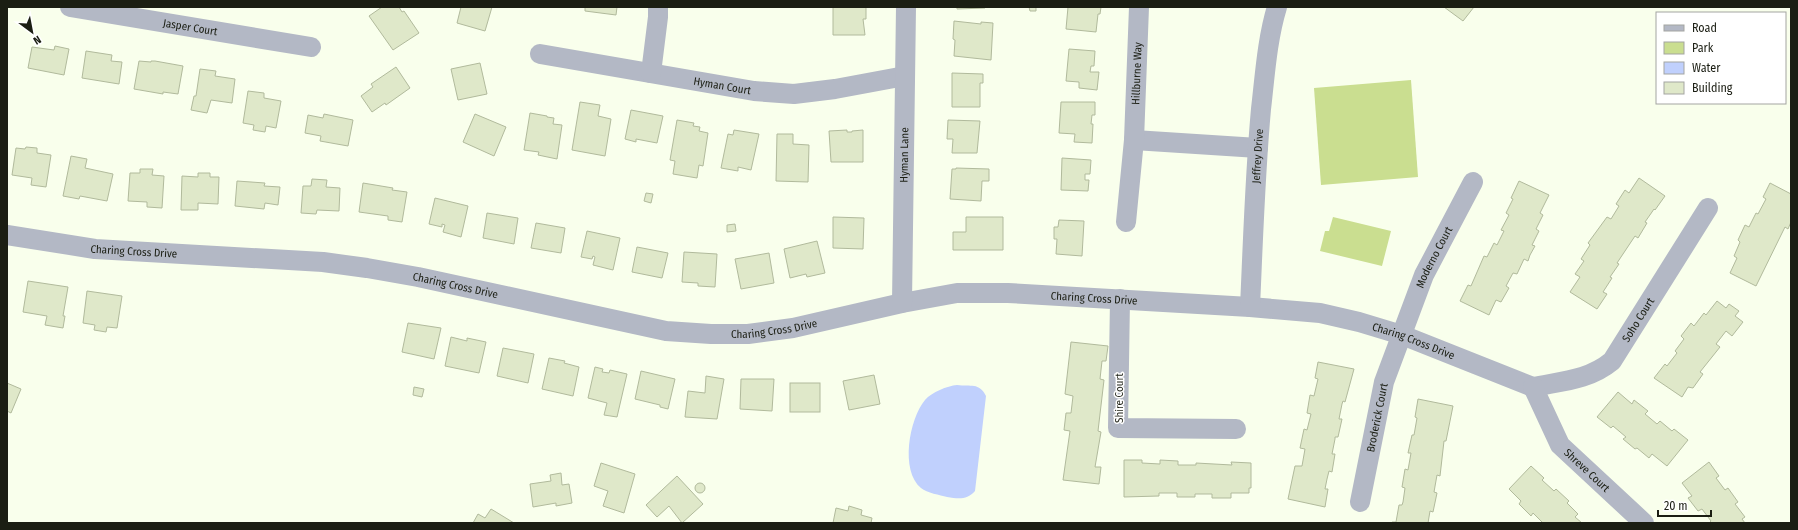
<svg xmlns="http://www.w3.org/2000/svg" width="1798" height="530" font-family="'Fira Sans Condensed',sans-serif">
<rect width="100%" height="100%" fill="#f9ffec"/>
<!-- green -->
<g fill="#cade90">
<polygon points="1411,80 1418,177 1321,185 1314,88"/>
<polygon points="1333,217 1391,231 1382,266 1320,251 1325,231 1329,231"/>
</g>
<!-- water -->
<path fill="#c0d0fd" d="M957,385C971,387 979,382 986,396L975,491C967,500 959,499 947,497C940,495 927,493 921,488C900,471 909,419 925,400C932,392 947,386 957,385Z"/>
<!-- building -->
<g fill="#dfe8c9" stroke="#b1ba9c">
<polygon points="382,7 399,7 402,12 404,11 419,33 393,50 369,16"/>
<polygon points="461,7 492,7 485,31 457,23"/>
<polygon points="585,7 617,7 616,15 585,11"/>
<polygon points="833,7 866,7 866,19 863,19 865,35 833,35"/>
<polygon points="957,7 985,7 985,8 957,9"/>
<polygon points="1029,7 1036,7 1036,11 1030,11"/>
<polygon points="1068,7 1101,7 1100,14 1098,14 1096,32 1066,29"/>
<polygon points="1444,7 1474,7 1463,21"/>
<polygon points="954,21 981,24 981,22 993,23 991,60 954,56 955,40 953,39"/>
<polygon points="55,46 69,49 64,75 28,68 32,47 54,50"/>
<polygon points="1069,49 1095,51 1094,66 1091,66 1090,72 1099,72 1097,90 1079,88 1079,82 1066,81"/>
<polygon points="86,51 112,55 111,61 122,62 119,84 82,78"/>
<polygon points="139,61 151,62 151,61 155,61 183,66 178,94 163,92 163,94 134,89"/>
<polygon points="480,63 487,94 458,100 451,69"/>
<polygon points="396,67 410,88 386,105 385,103 372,112 361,96 373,87 371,84"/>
<polygon points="200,69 216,71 215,76 235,79 232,103 211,100 207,113 191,110 194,96 196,96"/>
<polygon points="952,73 983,74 983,83 980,83 980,107 952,107"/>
<polygon points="248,91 264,93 264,98 281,101 276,128 266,126 265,132 253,130 254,125 243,123"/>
<polygon points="580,102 600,105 598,116 611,119 605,156 572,150"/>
<polygon points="1061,102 1095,102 1095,115 1092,115 1091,124 1093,124 1092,143 1074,142 1075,134 1059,133"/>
<polygon points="631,110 663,116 657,143 636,139 636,142 625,139"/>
<polygon points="530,113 547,116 547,117 554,118 553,124 562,125 557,159 538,155 539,152 524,150"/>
<polygon points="324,114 353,120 348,146 320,141 321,136 305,133 308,115 323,118"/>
<polygon points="475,114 506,127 494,156 463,142"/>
<polygon points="677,120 694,123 693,126 700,127 699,131 708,133 703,166 699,165 697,178 673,174 675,161 670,160"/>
<polygon points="948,120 980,121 977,153 952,153 953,139 947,139"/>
<polygon points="734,130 759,134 751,170 738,167 738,171 721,168 728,134 733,135"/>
<polygon points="847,130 847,132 852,132 852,131 863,130 863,162 831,162 829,131"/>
<polygon points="777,134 793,134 793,144 809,145 808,182 776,181"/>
<polygon points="26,147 37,148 37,153 51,155 46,187 31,185 32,178 12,175 16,148 25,149"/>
<polygon points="71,156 87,159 85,168 113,174 107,201 80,196 79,199 63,196"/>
<polygon points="1062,158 1091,160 1090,174 1085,174 1085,180 1089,180 1088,191 1061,190"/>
<polygon points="956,168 989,169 989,181 982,181 981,201 950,199 952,169 956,169"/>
<polygon points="140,169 153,169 152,175 164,176 162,208 147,207 147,202 128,201 130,173 140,173"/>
<polygon points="198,173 210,173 210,177 219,177 218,204 198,203 198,210 181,210 182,176 198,177"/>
<polygon points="1639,178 1665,196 1655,210 1654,209 1652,212 1645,222 1647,223 1638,238 1635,236 1617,263 1619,264 1610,277 1612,278 1603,292 1607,294 1597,309 1570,292 1580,277 1575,274 1584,261 1581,259 1590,245 1588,243 1607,217 1611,219 1619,206 1616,204 1625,190 1629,193"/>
<polygon points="312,179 327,180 326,187 340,188 339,211 317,210 316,214 301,213 303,186 311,186"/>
<polygon points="237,181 265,183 264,186 280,187 278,205 265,203 264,209 235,206"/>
<polygon points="1519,181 1549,195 1540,213 1543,215 1536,229 1539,231 1532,245 1535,246 1530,255 1528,261 1524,259 1517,274 1513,273 1506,286 1509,288 1501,302 1496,300 1489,315 1460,301 1468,285 1471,286 1484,256 1487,257 1494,243 1497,245 1504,231 1501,230 1509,215 1506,213 1513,199 1511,198"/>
<polygon points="363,183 393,188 392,190 407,192 402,222 388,220 388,216 359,212"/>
<polygon points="1770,183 1791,194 1791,222 1788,229 1785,227 1756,286 1730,273 1737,258 1734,256 1740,242 1738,240 1745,225 1749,227 1756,213 1758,214 1766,199 1763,197"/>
<polygon points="646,193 653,194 651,203 644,201"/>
<polygon points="435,198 468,206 461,237 443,232 445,225 442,224 442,227 429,224"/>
<polygon points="487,213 518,218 514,244 483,238"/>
<polygon points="833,217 864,218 863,249 833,248"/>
<polygon points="966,217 1003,217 1003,250 953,250 953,232 966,232"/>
<polygon points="1059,220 1084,221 1082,256 1056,254 1057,239 1054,239 1054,227 1058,227"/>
<polygon points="536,223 565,228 561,253 531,248"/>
<polygon points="735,224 736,231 727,232 727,225"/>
<polygon points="587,231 620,238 613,270 593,265 595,257 593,256 592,259 581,257"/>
<polygon points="817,241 825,273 807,277 806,274 790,278 784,249"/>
<polygon points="637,247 668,253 662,278 632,272"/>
<polygon points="684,252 717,254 715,287 698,286 698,283 682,282"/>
<polygon points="769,253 774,283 741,289 735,259"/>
<polygon points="28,281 68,287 63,316 65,316 63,328 45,325 47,316 23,312"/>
<polygon points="87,291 122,296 117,328 107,327 106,332 94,330 95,325 83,323"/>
<polygon points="1717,301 1726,308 1729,304 1739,311 1735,316 1743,322 1732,336 1726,331 1716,344 1720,347 1700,372 1703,374 1693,388 1688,387 1682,397 1654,378 1665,364 1667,366 1677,353 1675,351 1684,339 1681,336 1691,323 1694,326 1704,313 1706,315"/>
<polygon points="408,323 441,328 434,359 402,352"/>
<polygon points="451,337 467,341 467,338 486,342 479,373 445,366"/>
<polygon points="1071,342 1108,346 1106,361 1102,361 1100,379 1104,380 1098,431 1101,432 1095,467 1101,467 1099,484 1063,480 1070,431 1064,430 1066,413 1071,413 1073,396 1065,394"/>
<polygon points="503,348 534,354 528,383 497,376"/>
<polygon points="549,358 565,361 564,363 579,367 573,396 542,389"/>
<polygon points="1318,362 1354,369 1345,402 1343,401 1342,404 1339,419 1342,419 1338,437 1335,437 1335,439 1332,454 1335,454 1332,472 1329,471 1327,479 1325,489 1328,489 1325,507 1288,499 1295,466 1302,466 1305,449 1300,448 1304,429 1307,430 1311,414 1307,413 1310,395 1314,396 1318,379 1315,378"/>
<polygon points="595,367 603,369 602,372 609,373 610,370 627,374 617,417 604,415 607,403 588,398"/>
<polygon points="641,371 675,379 668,409 660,407 660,405 635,399"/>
<polygon points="874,375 880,404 849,410 843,381"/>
<polygon points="706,376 724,379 717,419 685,417 688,391 705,393"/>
<polygon points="741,379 774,379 772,411 740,409"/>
<polygon points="7,383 21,389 11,413 7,411"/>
<rect x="790" y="383" width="30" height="29"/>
<polygon points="414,387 424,389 422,397 413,395"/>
<polygon points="1618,392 1632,404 1634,400 1648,411 1645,414 1657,424 1660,421 1672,431 1674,429 1688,440 1667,466 1652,454 1649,458 1637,448 1635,449 1623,439 1626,437 1613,426 1611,428 1597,417"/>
<polygon points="1418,399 1453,406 1446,441 1444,441 1440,476 1437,475 1434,492 1437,493 1433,512 1430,511 1428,523 1392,523 1392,522 1396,522 1399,505 1402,505 1403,502 1405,488 1402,487 1405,469 1408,470 1411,453 1408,453 1412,435 1414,435 1417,418 1415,417"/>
<polygon points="1124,460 1142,460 1142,463 1160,464 1160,460 1178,461 1178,465 1196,465 1196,463 1232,465 1231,462 1251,463 1251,488 1249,488 1249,493 1231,493 1231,498 1212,498 1212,494 1195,494 1195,497 1177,497 1177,493 1159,493 1159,496 1124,497"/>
<polygon points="1709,462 1719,476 1716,478 1725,490 1728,488 1738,502 1735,504 1745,517 1742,519 1745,523 1709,523 1711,521 1702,509 1698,511 1688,498 1692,496 1682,483"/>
<polygon points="601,463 635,474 624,513 603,506 608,491 594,486"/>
<polygon points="1531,466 1544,478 1542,480 1554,491 1556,489 1569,501 1567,503 1578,514 1575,517 1582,523 1543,523 1533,513 1531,516 1519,504 1521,501 1509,489"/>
<polygon points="561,473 562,485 569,484 572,503 556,506 556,503 533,507 530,484 551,481 550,475"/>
<polygon points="677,476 703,504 682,523 669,506 657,517 646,505"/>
<circle cx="700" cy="488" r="5"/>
<polygon points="849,506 862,510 861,515 872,518 871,523 833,523 836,508 848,511"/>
<polygon points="491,509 496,512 514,523 473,523 478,514 485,518"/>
</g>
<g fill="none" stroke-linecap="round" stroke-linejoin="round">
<!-- street -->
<g stroke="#b3b8c5" stroke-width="20">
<path id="s1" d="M70,7L311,47"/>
<path id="s2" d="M540,54L754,91L794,94L835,89L905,76"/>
<polyline points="651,73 658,17 658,7"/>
<polyline points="1134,140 1258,148"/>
<path id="s3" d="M1126,222L1134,140L1139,7"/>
<path id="s4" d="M7,235L95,249L323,262L367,268L418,277L666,331L711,334H748L793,328L902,303L957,293H1008L1250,307L1320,313L1359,322L1402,335L1533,387"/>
<polyline points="1120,299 1118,428 1236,429"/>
<path id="s5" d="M902,303L906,7"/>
<path id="s6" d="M1250,307C1253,241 1255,175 1261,109C1265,75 1267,40 1277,7"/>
<path id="s7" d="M1533,387C1563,381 1589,380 1612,361L1708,208"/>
<path id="s8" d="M1533,387L1560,445L1644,523"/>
<path id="s9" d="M1360,502L1384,382L1424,275L1473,182"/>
</g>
</g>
<g text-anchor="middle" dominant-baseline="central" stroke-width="3" stroke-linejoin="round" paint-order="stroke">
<!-- street labels -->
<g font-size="11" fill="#1b1e13" stroke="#fff">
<text stroke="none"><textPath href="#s1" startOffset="122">Jasper Court</textPath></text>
<text stroke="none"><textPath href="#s3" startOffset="149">Hillburne Way</textPath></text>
<text stroke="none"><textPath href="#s2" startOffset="185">Hyman Court</textPath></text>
<text stroke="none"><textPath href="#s5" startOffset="148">Hyman Lane</textPath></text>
<text stroke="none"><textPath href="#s6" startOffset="151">Jeffrey Drive</textPath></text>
<text stroke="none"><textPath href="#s4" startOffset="128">Charing Cross Drive</textPath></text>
<text stroke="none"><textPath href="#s9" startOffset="257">Moderno Court</textPath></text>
<text stroke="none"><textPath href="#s4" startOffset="452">Charing Cross Drive</textPath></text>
<text stroke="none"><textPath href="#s4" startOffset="1100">Charing Cross Drive</textPath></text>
<text stroke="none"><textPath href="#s7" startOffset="133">Soho Court</textPath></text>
<text stroke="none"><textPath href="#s4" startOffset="776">Charing Cross Drive</textPath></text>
<text stroke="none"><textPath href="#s4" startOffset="1424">Charing Cross Drive</textPath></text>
<text transform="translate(1119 398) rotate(-90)">Shire Court</text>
<text stroke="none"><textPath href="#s9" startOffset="86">Broderick Court</textPath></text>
<text stroke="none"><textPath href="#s8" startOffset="101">Shreve Court</textPath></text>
</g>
</g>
<!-- border -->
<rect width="1798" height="530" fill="none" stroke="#1b1e13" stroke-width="16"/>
<!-- legend -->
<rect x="1656" y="12" width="130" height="92" fill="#ffffff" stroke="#a4a5a1"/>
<rect x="1664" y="25" width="20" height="6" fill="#b3b8c5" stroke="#a4a5a1"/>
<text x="1692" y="32" font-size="12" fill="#1b1e13">Road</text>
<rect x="1664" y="42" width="20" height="12" fill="#cade90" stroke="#a4a5a1"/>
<text x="1692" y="52" font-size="12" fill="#1b1e13">Park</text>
<rect x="1664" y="62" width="20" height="12" fill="#c0d0fd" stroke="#a4a5a1"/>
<text x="1692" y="72" font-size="12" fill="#1b1e13">Water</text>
<rect x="1664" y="82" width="20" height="12" fill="#dfe8c9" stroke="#a4a5a1"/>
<text x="1692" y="92" font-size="12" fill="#1b1e13">Building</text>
<!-- north arrow -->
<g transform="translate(32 32) rotate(148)" stroke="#ffffff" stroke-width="3" paint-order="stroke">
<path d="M0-3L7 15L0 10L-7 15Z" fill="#1b1e13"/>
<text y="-6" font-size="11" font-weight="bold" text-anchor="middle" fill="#1b1e13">N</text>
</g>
<!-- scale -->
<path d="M1658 510v6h53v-6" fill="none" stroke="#1b1e13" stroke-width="2"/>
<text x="1664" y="510" font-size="12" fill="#1b1e13" stroke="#ffffff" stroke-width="3" paint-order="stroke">20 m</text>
</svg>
